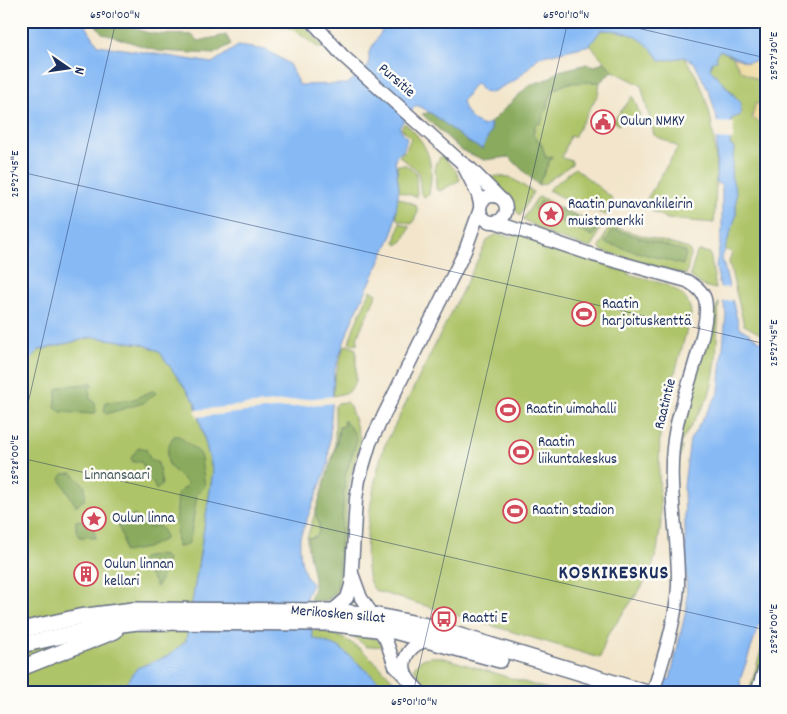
<svg xmlns="http://www.w3.org/2000/svg" width="787" height="714" font-family="Dekko,sans-serif">
<rect width="100%" height="100%" fill="#fdfcf7"/>
<filter id="ink" filterUnits="userSpaceOnUse"><feTurbulence type="fractalNoise" baseFrequency=".02" numOctaves="2"/><feDisplacementMap in="SourceGraphic" scale="10" xChannelSelector="R" yChannelSelector="G"/><feConvolveMatrix kernelMatrix="1 2 1 2 8 2 1 2 1" color-interpolation-filters="sRGB"/></filter>
<filter id="wash" filterUnits="userSpaceOnUse"><feTurbulence type="fractalNoise" baseFrequency=".0096" numOctaves="4" result="noise"/><feDisplacementMap in="SourceGraphic" scale="20" xChannelSelector="R" yChannelSelector="G"/><feGaussianBlur stdDeviation="1.12" result="paint"/><feColorMatrix in="noise" values="0 0 0 0 0 0 0 0 0 0 0 0 0 0 0 0 0 1.4 0 .05"/><feComposite in="paint" operator="in"/></filter>
<g filter="url(#wash)">
<rect width="100%" height="100%" fill="#f2e5cb"/>
<!-- green -->
<g fill="#aec469" stroke="#647a64">
<polygon points="156,21 300,21 324,48 319,48 292,29 278,25 257,23 208,26"/>
<path d="M601,30C630,30 644,37 661,61L684,57C719,101 718,169 714,223L667,219L652,211L647,199L678,147L654,135L641,85L613,71L590,45Z"/>
<polygon points="720,50 733,57 740,70 766,84 766,337 744,325 729,262 732,252 724,249 736,216 736,192 731,175 734,148 730,145 731,119 736,116 733,93 710,69 712,60"/>
<polygon points="582,81 600,82 598,94 574,137 570,136 562,158 572,161 572,164 544,184 538,185 552,156 546,158 541,143 533,135 535,124 541,123 553,90 568,83"/>
<polygon points="633,96 640,115 633,122 630,119 626,124 623,121 619,125 613,121"/>
<path d="M405,123C428,144 435,162 429,194L424,197L421,194L418,171L399,156L406,150L411,138L401,128Z"/>
<polygon points="442,155 456,171 460,180 440,191 436,189 435,164"/>
<polygon points="397,165 406,165 416,173 417,197 398,191"/>
<polygon points="575,168 612,198 613,206 607,215 579,206 548,190"/>
<polygon points="496,176 510,177 533,192 520,216 507,198 485,180"/>
<polygon points="397,197 416,205 418,212 412,224 398,220 396,215"/>
<polygon points="541,197 566,211 601,225 593,246 590,248 552,236 523,219 537,198"/>
<polygon points="400,223 410,227 403,241 397,245 395,242"/>
<polygon points="613,227 689,249 691,254 686,275 602,251 600,247 608,229"/>
<path d="M516,231L559,250L629,271L628,274C650,280 690,286 691,314L660,429L659,472L661,523L657,551L651,571L641,588L607,636L600,658L376,591C354,575 375,471 384,447L488,239L497,234L512,237Z"/>
<polygon points="700,251 710,253 716,289 703,286 690,276 697,252"/>
<polygon points="371,290 377,294 358,335 357,345 349,343 354,327"/>
<polygon points="719,302 716,361 712,385 708,398 680,444 682,448 677,467 679,441 712,311 715,311"/>
<polygon points="93,337 142,344 159,351 195,402 213,472 186,641 168,656 137,668 120,693 21,693 21,379 28,362 39,350"/>
<polygon points="348,345 356,349 356,381 349,392 333,396 334,379 344,346"/>
<polygon points="346,402 350,406 361,441 350,477 347,497 342,582 335,595 328,600 337,587 345,477 357,440 343,421 344,426 339,427 335,451 335,406 338,403"/>
<path d="M315,513C320,524 324,538 307,538Z"/>
<path d="M311,630C354,632 377,665 406,693H392L339,647L313,638Z"/>
<polygon points="766,633 766,652 754,693 749,693"/>
<polygon points="350,634 377,639 383,646 367,647"/>
<path d="M441,657L560,693H490L483,691L482,693H435L419,677L414,668C419,657 431,656 441,657Z"/>
</g>
<!-- forest -->
<g fill="#8aaa5d" stroke="#526c5e">
<path d="M93,21H127C143,39 171,33 192,35L198,41L226,35L231,44L214,54L158,51L102,33Z"/>
<polygon points="604,61 613,71 600,82 568,83 553,90 541,123 535,125 533,135 541,143 546,158 552,156 538,185 509,157 484,160 461,150 422,114 433,112 470,144 491,131 490,123 529,85 548,79 559,71 587,64 596,66"/>
<polygon points="541,201 597,225 598,228 593,236 534,209"/>
<polygon points="615,230 684,251 686,254 683,265 605,243 612,231"/>
<path d="M92,382L93,386L89,388L90,399L95,402L96,412L93,414L61,412L55,407L57,389C68,383 80,387 92,382Z"/>
<polygon points="154,390 156,393 143,403 106,414 104,411 106,402 134,399"/>
<path d="M344,420L354,432L357,440L345,477L337,587L328,600L311,602C309,592 315,593 314,583C314,568 307,554 307,538C324,538 320,524 315,513L338,439L339,427L344,426Z"/>
<path d="M174,436H179L200,453L205,486L197,495L190,541L188,544L178,547C175,542 177,502 178,493L186,487L187,483C182,477 173,471 169,465C165,457 168,443 174,436Z"/>
<path d="M139,447L146,449L150,459L158,463L162,485L156,490L153,482L148,481C145,475 146,468 141,462H133L131,458Z"/>
<polygon points="72,473 85,486 85,499 76,506 60,479 63,474"/>
<polygon points="134,515 147,527 159,526 164,532 165,539 147,548 124,552 123,539 117,522"/>
<polygon points="81,520 93,528 96,538 79,537 76,530 76,521"/>
<polygon points="158,555 164,556 167,559 165,570 157,587 152,578 139,566 142,558"/>
</g>
<!-- sand -->
<g fill="#eeda9e" stroke="#84847e">
<polygon points="733,57 747,62 766,59 766,84 740,70"/>
<polygon points="766,103 766,124 764,125 752,118 755,104"/>
</g>
<!-- water -->
<path fill="#87baf5" stroke="#5174aa" d="M21,21H83L98,45L212,63L238,46L267,50L289,64L299,85L347,84L369,66V52L388,21H766V59L747,62L720,50L716,55L717,60L712,61L710,69L741,103L740,115L731,119L730,145L734,148L731,175L736,192V216L722,258L739,327L766,345V605L740,680L741,693H660L664,679L670,680L687,606L684,485L690,440L719,392L726,314L716,267L722,231V186L716,182L717,118L710,94L694,62L684,57L661,61C644,37 630,30 601,30L590,45L539,57L517,79L490,93L484,92L476,83C469,88 469,95 462,101C464,113 472,121 483,126L490,123L491,131L482,149C456,138 442,116 416,105L399,127L407,139L403,151L397,155L395,160L399,188L393,233L350,325L334,372L328,465L300,537C299,551 301,574 312,584L306,597L313,638L339,647L392,693H120L137,668L168,656L186,641L213,472L195,402L159,351L142,344L93,337L39,350L28,362L21,379Z"/>
<!-- pier -->
<g fill="#f2e5cb">
<polygon points="714,122 734,123 733,140 715,139"/>
<polygon points="732,287 734,300 721,302 718,288"/>
<polygon points="334,396 334,403 197,417 195,410"/>
</g>
</g>
<g filter="url(#ink)">
<g fill="none" stroke-linecap="round" stroke-linejoin="round">
<!-- minor casing -->
<g stroke="#666f84" stroke-width="15">
<g id="minor">
<polyline points="312,21 342,55 461,162 471,169 498,196"/>
<polyline points="464,167 478,195 480,204"/>
<circle cx="493" cy="209" r="13"/>
<path d="M495,222L593,255L687,281C695,286 702,290 705,299C712,325 682,397 676,428C665,480 679,533 678,586C676,622 663,658 653,693"/>
<polyline points="353,576 361,598 373,615"/>
<polyline points="332,611 347,598 351,585 356,499 359,480 370,443 465,251 480,209"/>
<polyline points="379,629 386,640 395,666 421,693"/>
<path d="M409,680C396,662 411,640 432,641"/>
<polyline points="757,693 766,664"/>
</g>
</g>
<!-- major casing -->
<g stroke="#666f84" stroke-width="18">
<g id="major">
<polyline points="21,630 79,617 133,610 332,611 373,615 427,626 647,693"/>
<polyline points="21,645 106,626 138,622 327,623 394,631 500,660"/>
<polyline points="21,668 115,631"/>
</g>
</g>
<!-- minor -->
<use href="#minor" stroke="#fff" stroke-width="12"/>
<!-- major -->
<use href="#major" stroke="#fff" stroke-width="15"/>
</g>
</g>
<!-- ticks -->
<path fill="none" stroke="#1b2f5e" stroke-width="1" stroke-opacity="0.45" d="M607,21L766,58M21,172L766,344M21,434L116,21M21,458L766,630M413,693L568,21"/>
<!-- icons -->
<defs>
<g id="civic-ring" transform="scale(1.25)"><circle r="9.5" fill="#fdfcf7" stroke="#d1495b" stroke-width="1.5"/><path d="M-.6-6.5H3V-4.5H.6V-3L4-1V1h2V6H-6V1h2V-1L-.6-3ZM-1.2 2.5V6h2.4V2.5Z" fill="#d1495b"/></g>
<g id="sight-ring" transform="scale(1.25)"><circle r="9.5" fill="#fdfcf7" stroke="#d1495b" stroke-width="1.5"/><path d="M0-6L1.8-2.2L6-1.7L2.9 1.2L3.7 5.4L0 3.3L-3.7 5.4L-2.9 1.2L-6-1.7L-1.8-2.2Z" fill="#d1495b"/></g>
<g id="stadium-ring" transform="scale(1.25)"><circle r="9.5" fill="#fdfcf7" stroke="#d1495b" stroke-width="1.5"/><path d="M0-5a6.5 5 0 1 0 0 10a6.5 5 0 1 0 0-10ZM-3.5-1.8h7v3.6h-7Z" fill="#d1495b"/></g>
<g id="building-ring" transform="scale(1.25)"><circle r="9.5" fill="#fdfcf7" stroke="#d1495b" stroke-width="1.5"/><path d="M-4-6H4V6H1V3H-1V6H-4ZM-2.5-4.3h1.7v1.8h-1.7ZM.8-4.3h1.7v1.8H.8ZM-2.5-1h1.7V.8h-1.7ZM.8-1h1.7V.8H.8Z" fill="#d1495b"/></g>
<g id="bus-ring" transform="scale(1.25)"><circle r="9.5" fill="#fdfcf7" stroke="#d1495b" stroke-width="1.5"/><path d="M-5-6H5V4H4V6H2V4H-2V6H-4V4H-5ZM-3.5-4V0h7V-4ZM-3.5 1.2v1.5H-2V1.2ZM2 1.2v1.5H3.5V1.2Z" fill="#d1495b"/></g>
</defs>
<g fill-rule="evenodd">
<use href="#civic-ring" x="603" y="122"/>
<use href="#sight-ring" x="551" y="214"/>
<use href="#stadium-ring" x="584" y="314"/>
<use href="#stadium-ring" x="508" y="410"/>
<use href="#stadium-ring" x="521" y="452"/>
<use href="#stadium-ring" x="515" y="511"/>
<use href="#sight-ring" x="94" y="519"/>
<use href="#building-ring" x="86" y="574"/>
<use href="#bus-ring" x="444" y="619"/>
</g>
<g text-anchor="middle" dominant-baseline="central" stroke-width="5" stroke-linejoin="round" paint-order="stroke">
<!-- street labels -->
<g font-size="15" fill="#1b2f5e" stroke="#fdfcf7">
<text transform="translate(396 81) rotate(41)">Pursitie</text>
<text transform="translate(666 404) rotate(-76)">Raatintie</text>
<text transform="translate(338 615) rotate(5)">Merikosken sillat</text>
</g>
<!-- poi labels -->
<g font-size="15" fill="#1b2f5e" stroke="#fdfcf7" text-anchor="start">
<text x="620" y="122">Oulun NMKY</text>
<text x="568" y="205">Raatin punavankileirin<tspan x="568" dy="17">muistomerkki</tspan></text>
<text x="602" y="305">Raatin<tspan x="602" dy="17">harjoituskenttä</tspan></text>
<text x="526" y="410">Raatin uimahalli</text>
<text x="538" y="443">Raatin<tspan x="538" dy="17">liikuntakeskus</tspan></text>
<text x="532" y="511">Raatin stadion</text>
<text x="112" y="519">Oulun linna</text>
<text x="104" y="565">Oulun linnan<tspan x="104" dy="17">kellari</tspan></text>
<text x="462" y="619">Raatti E</text>
</g>
<!-- park labels -->
<g font-size="15" fill="#475c61" stroke="#fdfcf7">
<text x="117" y="476">Linnansaari</text>
</g>
<!-- district labels -->
<g font-size="20" font-weight="bold" letter-spacing="1" fill="#1b2f5e" stroke="#fdfcf7">
<text x="614" y="574">KOSKIKESKUS</text>
</g>
</g>
<!-- margin -->
<rect width="787" height="714" fill="none" stroke="#fdfcf7" stroke-width="55"/>
<!-- north arrow -->
<g transform="translate(68 68) rotate(103)" stroke="#fdfcf7" stroke-width="4" paint-order="stroke">
<path d="M0-4L9 19L0 12L-9 19Z" fill="#1b2f5e"/>
<text y="-8" font-size="14" font-weight="bold" text-anchor="middle" fill="#1b2f5e">N</text>
</g>
<rect x="28" y="28" width="732" height="658" fill="none" stroke="#1b2f5e" stroke-width="2"/>
<g font-size="12" text-anchor="middle" fill="#1b2f5e">
<text x="115" y="18">65°01'00"N</text>
<text x="566" y="18">65°01'10"N</text>
<text transform="translate(773 56) rotate(-90)" y="4">25°27'30"E</text>
<text transform="translate(14 174) rotate(-90)" y="4">25°27'45"E</text>
<text transform="translate(773 343) rotate(-90)" y="4">25°27'45"E</text>
<text transform="translate(14 460) rotate(-90)" y="4">25°28'00"E</text>
<text transform="translate(773 629) rotate(-90)" y="4">25°28'00"E</text>
<text x="414" y="705">65°01'10"N</text>
</g>
</svg>
